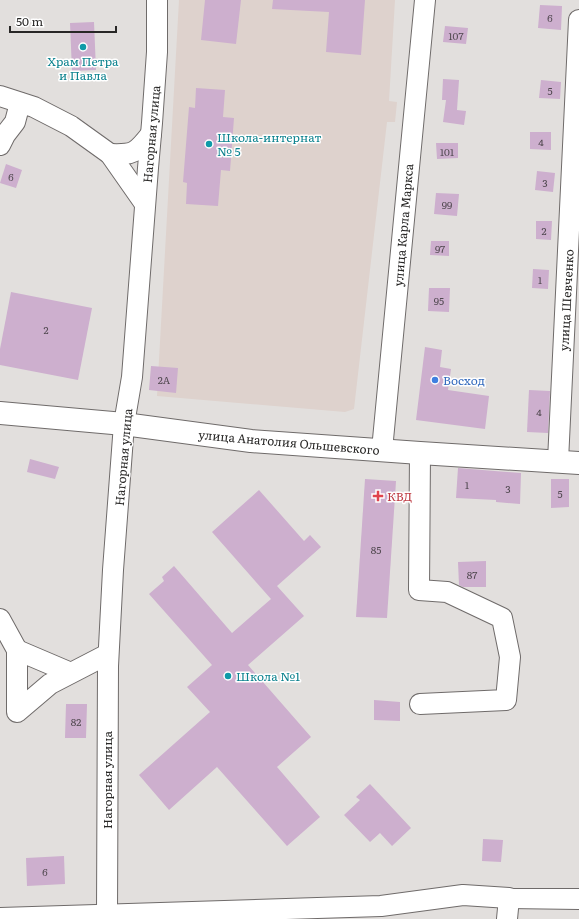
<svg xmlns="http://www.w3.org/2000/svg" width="579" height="919" font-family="Literata,serif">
<rect width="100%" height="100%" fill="#e2dfdd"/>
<!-- built -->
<polygon fill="#ded2cd" points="179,0 395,0 389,101 397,102 395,122 387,122 354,409 345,412 157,396"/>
<!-- building -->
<g fill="#cdafce">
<polygon points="205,0 241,0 236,44 201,40"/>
<polygon points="273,0 365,0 361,55 326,52 329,12 272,9"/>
<polygon points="540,5 562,6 561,30 538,28"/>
<polygon points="94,22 96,70 72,71 70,23"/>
<polygon points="445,26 468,28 466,44 443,42"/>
<polygon points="443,79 459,80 457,110 466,111 464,125 443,122 446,100 442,100"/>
<polygon points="541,80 561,82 560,99 539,98"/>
<polygon points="196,88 225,90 223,117 234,118 230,171 221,170 218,206 186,204 187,183 183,182 189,107 195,108"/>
<polygon points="530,132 551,132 551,150 530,149"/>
<polygon points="436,143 458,143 458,158 437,159"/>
<polygon points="6,164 22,170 16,188 0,183"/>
<polygon points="537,171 555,173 553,192 535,190"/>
<polygon points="436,193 459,194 457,216 434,214"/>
<polygon points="536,221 552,221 551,240 536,239"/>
<polygon points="431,241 449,241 449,256 430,255"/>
<polygon points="533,269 549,270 548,289 532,288"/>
<polygon points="429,288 450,288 449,312 428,311"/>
<polygon points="11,292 92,308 78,380 0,365 0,349"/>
<polygon points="425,347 442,350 440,367 451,369 448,390 489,396 485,429 416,420"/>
<polygon points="151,366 178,368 176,393 149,390"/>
<polygon points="529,390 550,391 548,433 527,432"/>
<polygon points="30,459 59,467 55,479 27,472"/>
<polygon points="458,468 521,473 520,504 496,502 496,500 456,498"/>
<polygon points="365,479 396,481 387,618 356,617"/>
<polygon points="551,479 569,479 569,507 551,508"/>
<polygon points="259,490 304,541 310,535 321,547 277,586 304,616 248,665 311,737 277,767 320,817 287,846 217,767 169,810 139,775 210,712 187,687 212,665 149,594 164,581 162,577 174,566 232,633 271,599 212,532"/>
<polygon points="486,561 486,587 463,587 459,585 458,562"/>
<polygon points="374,700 400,702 400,721 374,720"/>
<polygon points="66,704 87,704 86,738 65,738"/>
<polygon points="370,784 411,828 392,846 380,833 370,842 344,815 360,800 356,797"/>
<polygon points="483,839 503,840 501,862 482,861"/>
<polygon points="64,856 65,884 27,886 26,858"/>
</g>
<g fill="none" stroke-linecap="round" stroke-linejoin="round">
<!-- minor casing -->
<g stroke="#6f6b6a" stroke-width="22">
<g id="minor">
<polyline points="0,96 34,107 71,126 110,154 145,204"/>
<polyline points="0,145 5,135 15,122 20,103"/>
<path d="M110,154C134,155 136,153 151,134"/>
<polyline points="382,450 425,0"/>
<polyline points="420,453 419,590 447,592 502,618 510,657 506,700 420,704"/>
<polyline points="558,461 579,20"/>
<polyline points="0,619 17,650"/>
<polyline points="71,673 17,650 17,712 50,684 108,654"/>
<polyline points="107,915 108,666 113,570 124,424 132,377 148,168 152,123 157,52 157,0"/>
<polyline points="0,918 381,906 463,895 509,898 579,899"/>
<polyline points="507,919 509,898"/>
</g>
</g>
<!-- highway casing -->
<g stroke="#6f6b6a" stroke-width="24">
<polyline id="highway" points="0,413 124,424 251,441 420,453 579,463"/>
</g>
<!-- minor -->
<use href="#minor" stroke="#fff" stroke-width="20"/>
<!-- highway -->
<use href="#highway" stroke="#fff" stroke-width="22"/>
</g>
<!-- markers -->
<g fill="#0f9aa8" stroke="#fff" stroke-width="1.5">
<circle cx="83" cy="47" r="4"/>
<circle cx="209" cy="144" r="4"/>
<circle cx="228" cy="676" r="4"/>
</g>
<circle fill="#3f7fe0" stroke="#fff" stroke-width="1.5" cx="435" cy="380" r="4"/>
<path fill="#e0444e" stroke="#fff" stroke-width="1.5" d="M376 490h4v4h4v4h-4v4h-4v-4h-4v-4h4z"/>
<g text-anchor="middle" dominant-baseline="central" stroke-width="3" stroke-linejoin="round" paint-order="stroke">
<!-- number labels -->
<g font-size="10" fill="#514950">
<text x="550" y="17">6</text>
<text x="456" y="35">107</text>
<text x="550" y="90">5</text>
<text x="541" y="141">4</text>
<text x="447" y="151">101</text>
<text x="11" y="176">6</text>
<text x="545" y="182">3</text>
<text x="447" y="204">99</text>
<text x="544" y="230">2</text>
<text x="440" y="248">97</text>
<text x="540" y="279">1</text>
<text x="439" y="300">95</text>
<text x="46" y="329">2</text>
<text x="164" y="379">2А</text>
<text x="539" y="411">4</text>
<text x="467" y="484">1</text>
<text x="508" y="488">3</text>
<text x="560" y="493">5</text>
<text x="376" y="549">85</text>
<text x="472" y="574">87</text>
<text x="76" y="721">82</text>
<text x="45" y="871">6</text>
</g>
<!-- culture labels -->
<g font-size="12" fill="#0d838f" stroke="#fff" text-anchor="start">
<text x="83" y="61" text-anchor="middle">Храм Петра<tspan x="83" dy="14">и Павла</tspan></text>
<text x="217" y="137">Школа-интернат<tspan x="217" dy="14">№ 5</tspan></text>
<text x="236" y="676">Школа №1</text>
</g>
<!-- street labels -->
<g font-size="12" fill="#282726" stroke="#fff">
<text transform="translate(151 134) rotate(-85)">Нагорная улица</text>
<text transform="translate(403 225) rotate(-85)">улица Карла Маркса</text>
<text transform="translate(566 300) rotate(-87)">улица Шевченко</text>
<text transform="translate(289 442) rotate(5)">улица Анатолия Ольшевского</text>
<text transform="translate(123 457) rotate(-85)">Нагорная улица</text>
<text transform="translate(107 780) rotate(-90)">Нагорная улица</text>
</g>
<!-- shop labels -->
<g font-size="12" fill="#366cbe" stroke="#fff" text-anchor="start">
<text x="443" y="380">Восход</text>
</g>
<!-- health labels -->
<g font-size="12" fill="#be3a42" stroke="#fff" text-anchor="start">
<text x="387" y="496">КВД</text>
</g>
</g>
<!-- scale -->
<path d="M10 26v6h106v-6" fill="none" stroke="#282726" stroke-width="2"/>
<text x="16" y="26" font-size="12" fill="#282726" stroke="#ffffff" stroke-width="3" paint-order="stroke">50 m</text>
</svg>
